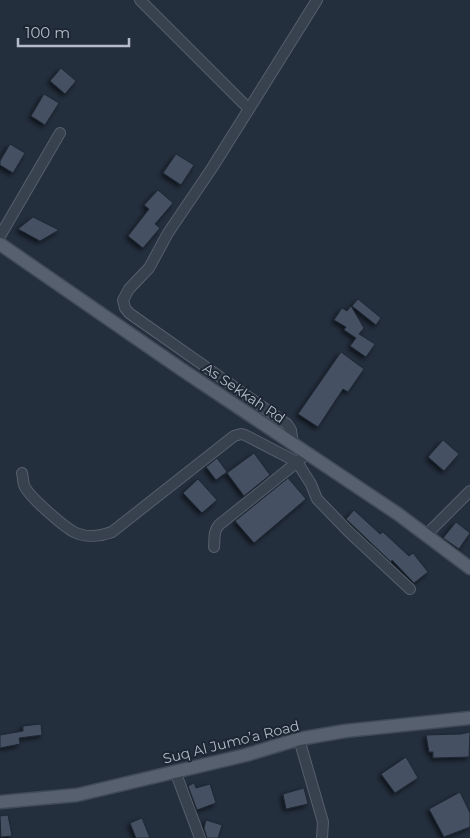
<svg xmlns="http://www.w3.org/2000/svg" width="470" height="838" font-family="Montserrat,sans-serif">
<defs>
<filter id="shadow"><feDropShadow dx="-2.5" dy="2.5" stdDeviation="2.5" flood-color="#0009"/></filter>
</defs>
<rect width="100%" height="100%" fill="#242f3e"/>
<!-- building -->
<g fill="#455162" stroke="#1f2835" filter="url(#shadow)">
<polygon points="61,68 76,81 65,94 50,81"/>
<polygon points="44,94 59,103 45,125 31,116"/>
<polygon points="10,144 25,153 13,173 0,165 0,161"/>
<polygon points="176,154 194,165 181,185 163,173"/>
<polygon points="158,190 173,203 155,224 160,228 143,248 128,236 149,209 144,205"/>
<polygon points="33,217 59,230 40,241 18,229"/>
<polygon points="358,299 381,318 376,325 352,306"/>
<polygon points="351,306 364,328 359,334 375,344 366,357 350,346 356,338 344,330 346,327 334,320 342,308 347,311"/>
<polygon points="341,352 364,369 348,392 343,389 318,427 298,414"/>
<polygon points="443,440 459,454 444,471 428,457"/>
<polygon points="254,453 270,475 244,496 227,473"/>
<polygon points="217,458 227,472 216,480 206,467"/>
<polygon points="288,478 306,499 254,543 235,521"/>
<polygon points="198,479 217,500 202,513 183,493"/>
<polygon points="354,510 380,534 383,532 409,556 413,553 428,572 414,583 392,560 391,562 346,519"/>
<polygon points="456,522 470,533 459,549 443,538"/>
<polygon points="41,724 42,735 19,738 20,744 0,748 0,735 23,731 23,726"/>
<polygon points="470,732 469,757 433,758 433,752 429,752 426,735 461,734"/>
<polygon points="406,757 418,778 395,793 381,774"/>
<polygon points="194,783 196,788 210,784 216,803 197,810 188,786"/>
<polygon points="304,788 308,804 286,809 283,794"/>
<polygon points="460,792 470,813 470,827 444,837 429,809"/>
<polygon points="8,815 12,836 1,837 0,816"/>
<polygon points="142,818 150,838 136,838 130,823"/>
<polygon points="206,820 222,825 218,838 207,838 204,828"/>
</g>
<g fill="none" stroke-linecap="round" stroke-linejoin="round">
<!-- minor casing -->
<g stroke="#565f6c" stroke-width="12">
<g id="minor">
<polyline points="140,0 249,109 317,0"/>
<polyline points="249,109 212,168 168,233 149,268 129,289 123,300 125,308 129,313 287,424 291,430 293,444"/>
<polyline points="0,236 60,133"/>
<path d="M22,473C23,477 23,482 24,485C28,496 63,526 74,532C86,538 101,536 112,532L234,436L241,434L245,435L297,462L311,484L317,499L348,531L410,589"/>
<polyline points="427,534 470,491"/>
<path d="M214,547C215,538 213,532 219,525L301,459"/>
<polyline points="299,739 323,822 322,838"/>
<polyline points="175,771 200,838"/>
</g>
</g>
<!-- major casing -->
<g stroke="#414a57" stroke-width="15">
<g id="major">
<polyline points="0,244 181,369 398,514 470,568"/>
<polyline points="0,802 77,795 246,755 299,739 345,731 470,718"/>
</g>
</g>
<!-- minor -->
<use href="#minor" stroke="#38414e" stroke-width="10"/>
<!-- major -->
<use href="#major" stroke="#56606e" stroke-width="12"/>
</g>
<g text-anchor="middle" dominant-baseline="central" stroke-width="4" stroke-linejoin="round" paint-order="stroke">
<!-- street labels -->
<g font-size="14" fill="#b4bcc9" stroke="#1d2633">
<text transform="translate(244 393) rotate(34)">As Sekkah Rd</text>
<text transform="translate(231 742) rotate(-14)">Suq Al Jumo’a Road</text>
</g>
</g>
<!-- scale -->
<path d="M18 38v8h111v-8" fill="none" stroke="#b4bcc9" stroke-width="2.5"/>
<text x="25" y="38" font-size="15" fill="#b4bcc9" stroke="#1d2633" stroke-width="4" paint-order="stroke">100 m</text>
</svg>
